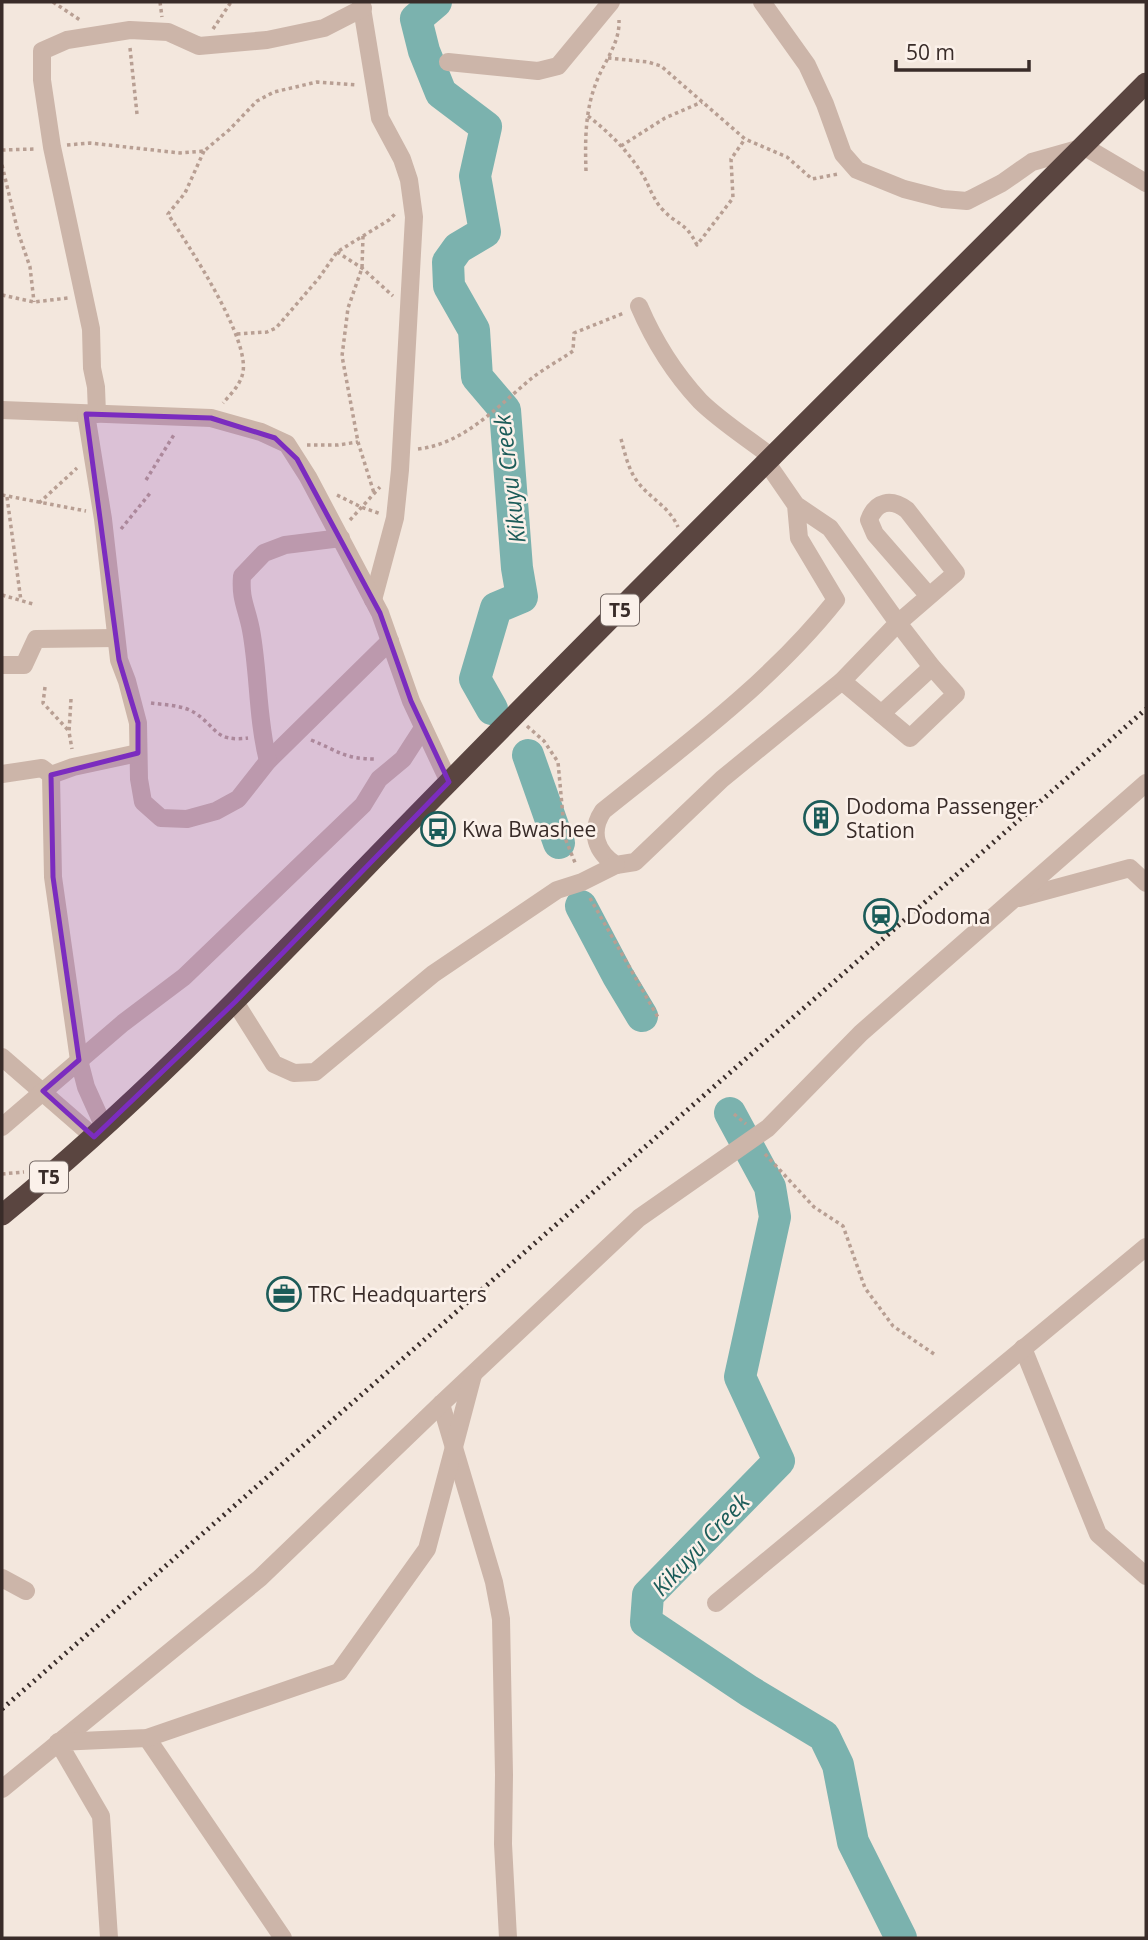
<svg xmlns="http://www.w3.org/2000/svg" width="1148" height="1940" font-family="'Open Sans',sans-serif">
<rect width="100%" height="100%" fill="#f3e7dd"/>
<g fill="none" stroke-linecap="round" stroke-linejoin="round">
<!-- river -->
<g stroke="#7bb2ae" stroke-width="32">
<polyline points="436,2 416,19 424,51 441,93 486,127 475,176 485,232 458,248 448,262 449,286 474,330 477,377 505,410 517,568 522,597 496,608 475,679 492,709"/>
<polyline points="528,755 559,843"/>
<polyline points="581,906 618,976 642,1016"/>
<polyline points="730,1113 770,1187 775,1217 740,1377 779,1461 648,1595 646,1622 749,1691 824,1736 838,1765 853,1842 901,1938"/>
</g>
<!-- path -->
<g stroke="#b89f93" stroke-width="3.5" stroke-dasharray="3.5 3.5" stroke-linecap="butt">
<polyline points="53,2 80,20"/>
<polyline points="160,2 162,17"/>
<polyline points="213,29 231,2"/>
<polyline points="130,48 137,114"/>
<polyline points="608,58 648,62 661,66 745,139 787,157 812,179 838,174"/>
<path d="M588,116C611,134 629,152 644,177C650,188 654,201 663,210C678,226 685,221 697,245L733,198L731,159L745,139"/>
<polyline points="67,145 90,143 180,153 204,151 229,130 257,101 274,92 317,82 357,85"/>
<polyline points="621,146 665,118 702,102"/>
<polyline points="2,150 35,149"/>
<path d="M204,151L185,193L168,214C187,244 254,343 242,376C239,386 230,395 223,403"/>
<polyline points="2,165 18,232 30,267 34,302"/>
<path d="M586,171C585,141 585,111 596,83C604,61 620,44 619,20"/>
<polyline points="363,236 362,268 348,308 342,356 358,442 374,493"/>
<polyline points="337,252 362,268 393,296"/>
<polyline points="2,295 34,302 68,298"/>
<polyline points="237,334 267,332 276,328 319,278 337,252 389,220 396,213"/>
<path d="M621,439C625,453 628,469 637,481C649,498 669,506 678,527"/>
<polyline points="307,445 338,445 358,442"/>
<path d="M418,449C464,444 498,406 532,378C545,368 560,360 573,351L574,333L624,313"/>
<polyline points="146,480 175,433"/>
<polyline points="2,495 86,511"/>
<polyline points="337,495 361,507 381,514"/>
<polyline points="7,497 21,601"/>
<polyline points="39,503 77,468"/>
<polyline points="350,520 380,487"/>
<polyline points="121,529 151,492"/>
<polyline points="2,595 33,604"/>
<polyline points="45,687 43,703 68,730"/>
<polyline points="71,699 69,732 72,749"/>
<path d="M151,703C165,705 183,705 195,713C218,728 214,742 248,738"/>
<polyline points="527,726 544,741 558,762 565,838 576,865"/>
<path d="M311,740C339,751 343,759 376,759"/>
<polyline points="590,898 659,1019"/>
<polyline points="734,1114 746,1124"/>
<polyline points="765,1154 814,1207 843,1226 865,1288 893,1326 934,1354"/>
<polyline points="2,1174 24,1172"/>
</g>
<!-- minor -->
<g stroke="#ccb5a9" stroke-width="18">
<polyline points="361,2 380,118 402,159 409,180 414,217 400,470 395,518 373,600"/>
<polyline points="762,2 807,65 825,104 843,154 857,170 904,189 943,199 967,201 1002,183 1032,162 1085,147 1146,183"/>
<polyline points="448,62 538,71 558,66 611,2"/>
<path d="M639,306C654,341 674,373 700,401C720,421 750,440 773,458"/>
<polyline points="2,410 211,418 261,432 287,444 308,477 380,613 411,701 449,782"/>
<polyline points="86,414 103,519 119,660 127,681 138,723 139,779 143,802 161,818 187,819 216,811 238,799 268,761 390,641"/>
<polyline points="97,414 96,387 92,368 91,329 52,147 42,80 42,51 67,40 130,30 168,32 199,46 267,40 324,28 363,8"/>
<path d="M767,463L796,505L830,528L898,623L842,681L722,779L635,862L616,865C596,852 589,832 603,811C684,746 771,682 836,600L799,538L796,505"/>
<polyline points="2,665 24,665 36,639 116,638"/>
<path d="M842,681L910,738L956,694L932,667L898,623L956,573L907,510C891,498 876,501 869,520L875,534L929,596"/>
<polyline points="881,714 932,667"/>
<path d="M268,761C257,718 259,673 251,630C247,608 240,600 242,576L264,553L285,545L341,538"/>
<polyline points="2,774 42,768 51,775 53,877 79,1060 86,1087 104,1127"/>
<polyline points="51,775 73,767 138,753"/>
<polyline points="1019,898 1130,868 1146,883"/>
<polyline points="235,1002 274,1064 294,1073 315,1072 433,974 557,890 582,882 616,865"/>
<polyline points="2,1057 94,1137"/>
<polyline points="2,1127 123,1023 184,977 363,805 379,779 403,759 423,728"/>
<polyline points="1023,1348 1098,1534 1146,1576"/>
<polyline points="441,1404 494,1582 501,1619 504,1775 503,1844 508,1938"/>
<polyline points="2,1578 26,1591"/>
<polyline points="716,1603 1146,1247"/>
<polyline points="147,1738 283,1938"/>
<polyline points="2,1789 260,1578 441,1404 639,1218 768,1128 861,1033 1146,783"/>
<polyline points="109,1938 101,1816 58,1742 147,1738 339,1672 427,1549 473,1375"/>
</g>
<!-- highway -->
<path stroke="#5a4540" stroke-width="21" d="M2,1215C163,1084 303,930 449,782C679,547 914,316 1146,83"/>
<!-- rail -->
<polyline stroke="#392c29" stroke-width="5" stroke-dasharray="2 5" stroke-linecap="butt" points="2,1709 1146,709"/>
</g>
<!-- marked area -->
<path fill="#7b2cbf" fill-opacity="0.2" stroke="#7b2cbf" stroke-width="5" stroke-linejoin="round" d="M86,414L211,418L275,438L297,459L380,613L411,701L449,782L235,1002L94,1137L43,1091L79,1060L53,877L51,775L138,753V723L119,660Z"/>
<!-- icons -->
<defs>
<g id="building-ring" transform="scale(1.75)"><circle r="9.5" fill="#fbf1ea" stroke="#1c5c59" stroke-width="1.5"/><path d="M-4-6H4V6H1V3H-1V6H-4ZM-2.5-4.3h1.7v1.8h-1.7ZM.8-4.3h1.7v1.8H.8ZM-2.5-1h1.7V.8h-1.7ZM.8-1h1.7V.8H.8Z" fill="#1c5c59"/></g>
<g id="bus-ring" transform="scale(1.75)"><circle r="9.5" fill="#fbf1ea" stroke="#1c5c59" stroke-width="1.5"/><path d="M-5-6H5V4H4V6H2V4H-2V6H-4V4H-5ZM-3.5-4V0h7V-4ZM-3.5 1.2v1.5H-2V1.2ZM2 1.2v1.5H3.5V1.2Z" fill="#1c5c59"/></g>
<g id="station-ring" transform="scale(1.75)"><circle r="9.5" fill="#fbf1ea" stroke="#1c5c59" stroke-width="1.5"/><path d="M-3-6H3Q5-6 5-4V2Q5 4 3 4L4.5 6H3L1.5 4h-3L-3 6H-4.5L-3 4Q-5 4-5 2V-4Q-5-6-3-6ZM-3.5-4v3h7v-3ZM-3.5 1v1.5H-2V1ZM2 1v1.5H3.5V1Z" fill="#1c5c59"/></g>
<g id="office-ring" transform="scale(1.75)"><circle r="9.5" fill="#fbf1ea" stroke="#1c5c59" stroke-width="1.5"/><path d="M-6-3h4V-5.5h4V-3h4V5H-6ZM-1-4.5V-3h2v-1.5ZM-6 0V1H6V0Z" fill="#1c5c59"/></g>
</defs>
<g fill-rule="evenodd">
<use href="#building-ring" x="821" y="818"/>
<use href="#bus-ring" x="438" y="829"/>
<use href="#station-ring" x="881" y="916"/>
<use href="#office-ring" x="284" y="1294"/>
</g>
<g text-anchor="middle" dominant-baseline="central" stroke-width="5" stroke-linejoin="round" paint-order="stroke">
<!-- shield labels -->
<g fill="#fbf1ea" stroke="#736763" stroke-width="2">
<rect x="601" y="594.5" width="38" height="31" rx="5"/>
<rect x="30" y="1161.5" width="38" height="31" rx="5"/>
</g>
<g font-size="19" font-weight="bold" fill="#392c29">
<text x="620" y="610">T5</text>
<text x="49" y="1177">T5</text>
</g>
<!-- poi labels -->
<g font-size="21" fill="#392c29" stroke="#fbf1ea" text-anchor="start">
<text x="846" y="806">Dodoma Passenger<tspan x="846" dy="24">Station</tspan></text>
<text x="462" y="829">Kwa Bwashee</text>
<text x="906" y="916">Dodoma</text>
<text x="308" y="1294">TRC Headquarters</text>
</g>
<!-- water labels -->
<g font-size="23" font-style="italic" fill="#1c5c59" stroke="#fbf1ea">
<text transform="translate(509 479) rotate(-97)">Kikuyu Creek</text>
<text transform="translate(700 1544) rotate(-47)">Kikuyu Creek</text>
</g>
</g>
<!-- border -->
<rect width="1148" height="1940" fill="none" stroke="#392c29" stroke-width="7"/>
<!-- scale -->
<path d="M896 60v10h133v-10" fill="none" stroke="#392c29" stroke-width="3.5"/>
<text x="906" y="60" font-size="21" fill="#392c29" stroke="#fbf1ea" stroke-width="5" paint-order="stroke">50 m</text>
</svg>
